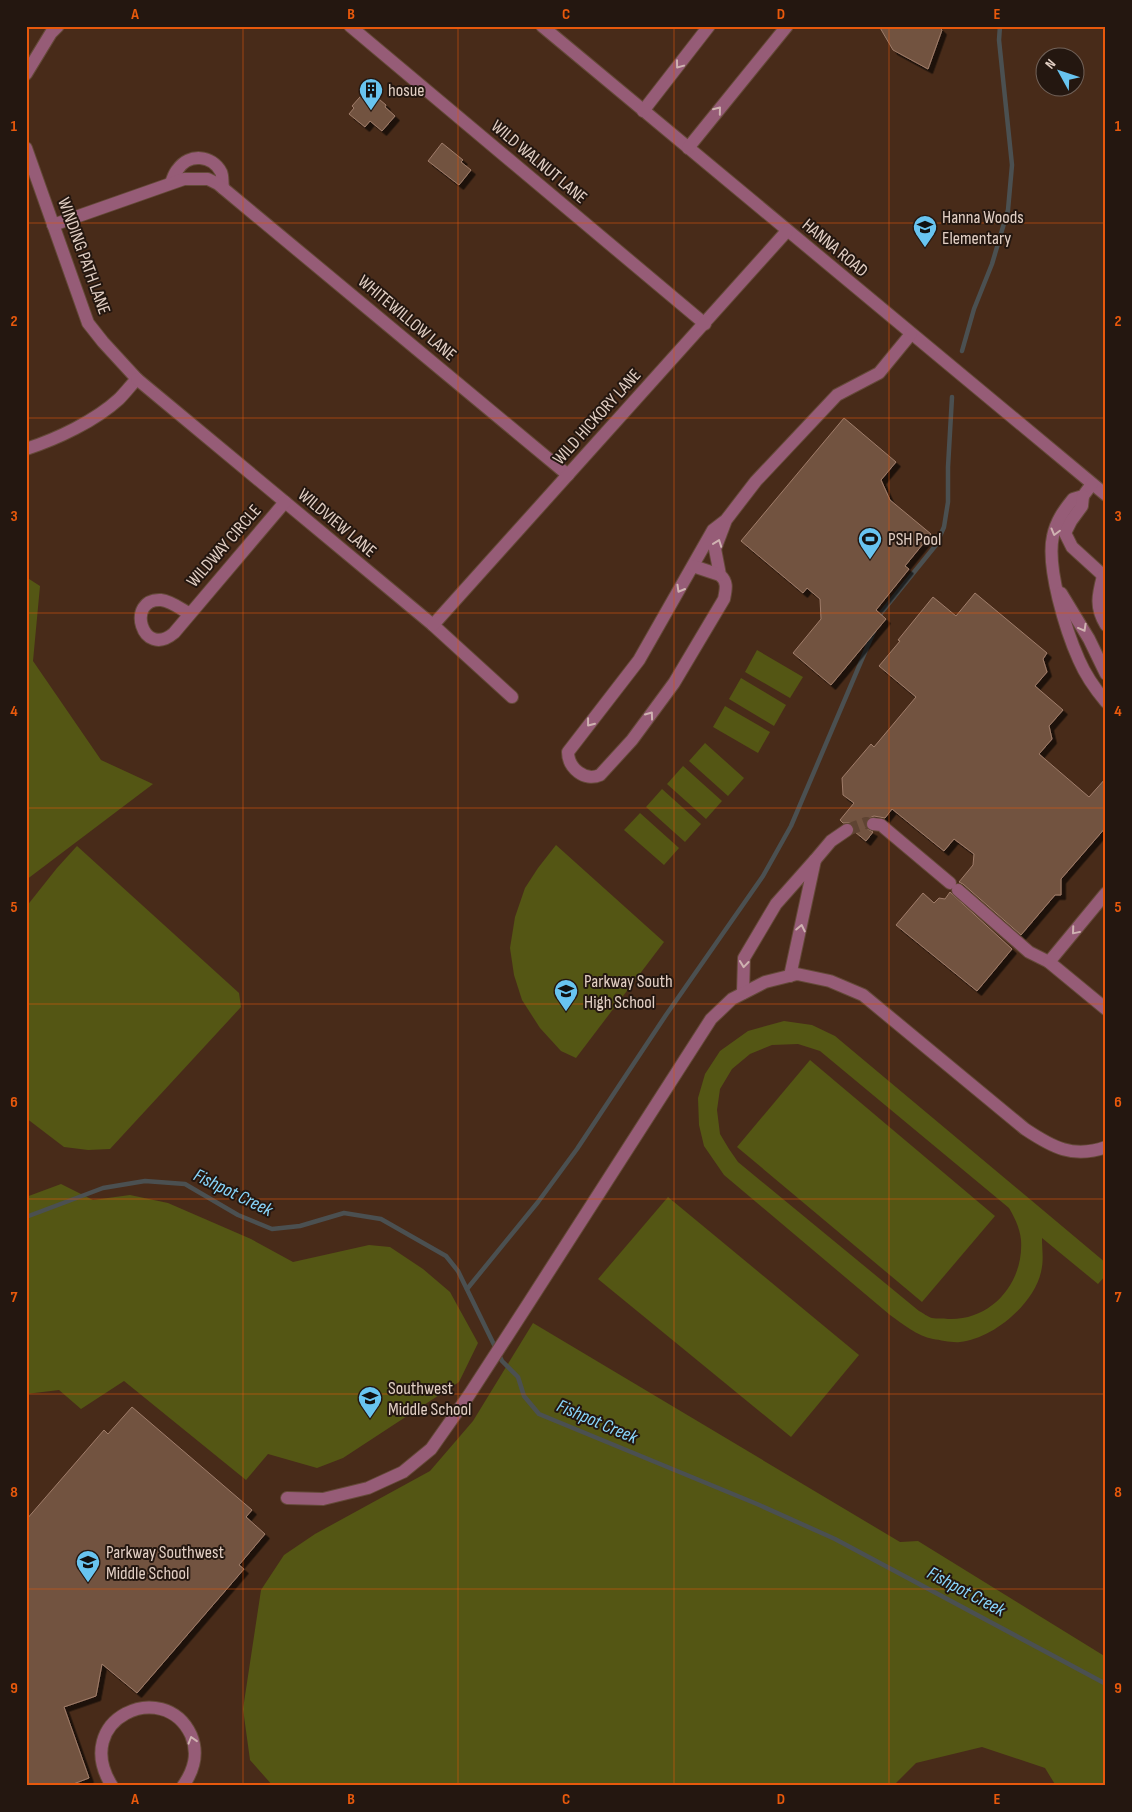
<svg xmlns="http://www.w3.org/2000/svg" width="1132" height="1812" font-family="'Sofia Sans Condensed',sans-serif">
<defs>
<filter id="shadow"><feDropShadow dx="4.5" dy="4.5" stdDeviation="0" flood-color="#0009"/></filter>
</defs>
<rect width="100%" height="100%" fill="#482b19"/>
<!-- green -->
<g fill="#545614" fill-rule="evenodd">
<polygon points="26,577 40,586 33,661 101,760 153,784 26,880"/>
<polygon points="757,650 803,677 790,698 745,672"/>
<polygon points="741,678 786,705 774,726 729,699"/>
<polygon points="725,706 770,732 758,753 713,727"/>
<polygon points="705,743 744,778 728,796 689,761"/>
<polygon points="683,766 722,801 706,819 667,784"/>
<polygon points="662,789 701,824 685,842 646,807"/>
<polygon points="640,813 679,848 664,865 624,830"/>
<polygon points="556,845 664,942 576,1058 561,1051 540,1028 522,1000 514,975 510,948 515,917 525,888 538,868"/>
<polygon points="77,846 239,993 241,1007 110,1149 88,1150 64,1147 26,1118 26,907 57,868"/>
<path d="M784,1021L812,1025L835,1036L1106,1263V1275L1098,1284L1042,1238C1042,1250 1044,1260 1041,1272C1034,1304 993,1339 960,1342C952,1343 941,1340 933,1339C917,1336 903,1324 890,1315L724,1175L704,1146L699,1125L698,1098L705,1074L720,1051L748,1031ZM798,1044L820,1051L1009,1208C1015,1218 1020,1229 1021,1240C1024,1283 991,1321 948,1319C943,1318 937,1319 932,1318C928,1317 923,1313 919,1311L738,1162L729,1149L720,1134L717,1110L720,1089L732,1069L750,1054L772,1045Z"/>
<polygon points="810,1060 995,1216 922,1302 737,1147"/>
<polygon points="61,1184 93,1200 130,1195 168,1203 251,1239 293,1262 369,1245 390,1247 423,1269 450,1292 478,1343 459,1382 343,1458 317,1468 268,1454 246,1480 124,1381 81,1409 59,1390 26,1394 26,1197"/>
<polygon points="668,1197 859,1355 791,1437 598,1279"/>
<polygon points="533,1323 900,1542 918,1541 1106,1657 1106,1786 1056,1786 1045,1768 982,1747 916,1763 893,1786 273,1786 250,1760 243,1709 261,1590 284,1555 315,1534 430,1471 473,1421"/>
</g>
<g fill="none" stroke-linecap="round" stroke-linejoin="round">
<!-- stream -->
<g stroke="#4b5051" stroke-width="4.5">
<polyline points="962,351 974,309 992,264 1008,210 1012,165 999,40 1000,26"/>
<polyline points="879,619 881,613 936,545 944,527 948,502 948,467 952,397"/>
<polyline points="26,1217 103,1188 145,1181 185,1184 238,1215 272,1229 300,1226 344,1213 381,1219 446,1256 458,1271 502,1361 518,1377 524,1396 539,1414 757,1504 835,1539 1106,1684"/>
<polyline points="467,1289 538,1202 577,1149 666,1015 763,876 791,826 874,631"/>
</g>
</g>
<!-- building -->
<g fill="#725340" stroke="#a07d6a" filter="url(#shadow)">
<polygon points="879,26 938,26 942,30 928,69 893,50"/>
<polygon points="367,89 386,105 385,107 395,116 382,131 370,121 365,127 349,114 354,108 352,106"/>
<polygon points="442,143 463,160 461,162 471,170 459,185 428,161"/>
<polygon points="844,418 896,462 881,480 890,500 931,534 905,566 909,569 876,610 886,619 831,685 793,653 821,619 820,599 807,588 803,593 741,541"/>
<polygon points="975,593 1047,653 1043,659 1047,672 1035,686 1063,710 1049,726 1052,739 1039,754 1089,797 1106,778 1106,827 1061,879 1061,895 1055,895 1021,935 963,884 959,882 973,865 974,854 954,839 944,851 892,809 885,818 874,816 867,819 865,823 866,828 873,832 866,841 855,832 854,826 851,823 843,823 840,820 854,803 843,795 842,778 871,744 874,747 916,697 879,666 900,641 898,640 933,597 956,616"/>
<polygon points="950,892 1012,949 977,991 896,925 923,893 934,903 939,898 945,899"/>
<polygon points="132,1407 252,1510 246,1517 265,1534 239,1565 244,1569 137,1693 102,1664 96,1696 64,1707 89,1778 68,1786 26,1786 26,1520 104,1430 108,1434"/>
</g>
<g fill="none" stroke-linecap="round" stroke-linejoin="round">
<!-- minor-tunnel -->
<polyline stroke="#5f4433" stroke-width="12" stroke-dasharray="12 6" stroke-linecap="butt" points="847,830 866,823 873,824"/>
<!-- minor casing -->
<g stroke="#644938" stroke-width="14">
<g id="minor">
<polyline points="350,26 705,324"/>
<polyline points="542,26 1106,495"/>
<polyline points="26,74 51,33 58,26"/>
<polyline points="643,111 709,26"/>
<path d="M26,148L88,323L103,342L137,379C131,385 125,393 119,399C95,421 57,439 26,449"/>
<polyline points="688,148 787,26"/>
<path d="M171,183C173,178 174,173 178,169C189,153 212,155 221,172C223,176 222,182 223,188"/>
<polyline points="53,225 184,179 208,179 218,184 568,475"/>
<polyline points="137,379 433,625 512,697"/>
<path d="M1092,484L1083,496L1073,499C1064,510 1056,521 1053,536C1046,567 1066,631 1079,660C1085,674 1096,690 1106,702"/>
<polyline points="1083,496 1082,506 1071,521 1065,533 1072,547 1106,578"/>
<path d="M726,520L715,549L720,575C728,582 726,589 724,599L674,683L632,740L600,775C585,782 568,768 568,752L639,660L713,530L726,520L756,481L837,395L879,373L911,334"/>
<polyline points="693,566 720,575"/>
<path d="M1103,576C1098,595 1095,607 1106,625"/>
<polyline points="1061,593 1089,639 1106,674"/>
<path d="M190,614C181,609 171,601 161,600C125,598 142,660 174,633L285,502"/>
<polyline points="433,625 787,231"/>
<polyline points="873,824 881,825 950,883"/>
<polyline points="815,860 831,841 847,830"/>
<polyline points="958,890 1029,952 1049,962"/>
<polyline points="1106,893 1049,962 1106,1009"/>
<polyline points="743,993 744,958 776,904 815,860 790,976"/>
<path d="M287,1498L323,1499L368,1488L403,1472L431,1449L469,1395L528,1304L711,1019L732,999L765,982L797,974L830,981L863,995L1025,1129C1052,1147 1073,1159 1106,1147"/>
<path d="M112,1786C70,1719 164,1677 191,1735C199,1754 194,1770 183,1786"/>
</g>
</g>
<!-- minor -->
<use href="#minor" stroke="#965c77" stroke-width="12"/>
</g>
<!-- one-way arrows -->
<defs><path id="oneway-chevron" d="M-2-3.5L2.5 0L-2 3.5" fill="none" stroke-width="1.6" stroke-linecap="round" stroke-linejoin="round" transform="scale(1.25)"/></defs>
<g stroke="#cfb2b1">
<use href="#oneway-chevron" transform="translate(679 65) rotate(127)"/>
<use href="#oneway-chevron" transform="translate(718 110) rotate(-51)"/>
<use href="#oneway-chevron" transform="translate(1055 532) rotate(105)"/>
<use href="#oneway-chevron" transform="translate(718 543) rotate(-70)"/>
<use href="#oneway-chevron" transform="translate(680 589) rotate(120)"/>
<use href="#oneway-chevron" transform="translate(1083 628) rotate(61)"/>
<use href="#oneway-chevron" transform="translate(650 715) rotate(-54)"/>
<use href="#oneway-chevron" transform="translate(590 723) rotate(128)"/>
<use href="#oneway-chevron" transform="translate(801 928) rotate(-78)"/>
<use href="#oneway-chevron" transform="translate(1075 931) rotate(130)"/>
<use href="#oneway-chevron" transform="translate(744 964) rotate(96)"/>
<use href="#oneway-chevron" transform="translate(192 1740) rotate(-107)"/>
</g>
<!-- grid -->
<path fill="none" stroke="#e8590c" stroke-width="1" stroke-opacity="0.55" d="M243,26V1786M458,26V1786M674,26V1786M889,26V1786M26,223H1106M26,418H1106M26,613H1106M26,808H1106M26,1004H1106M26,1199H1106M26,1394H1106M26,1589H1106"/>
<!-- icons -->
<defs>
<g id="building-pin" transform="scale(1.25)"><path d="M0 17L-7.5 6A9.5 9.5 0 1 1 7.5 6Z" fill="#68c4f0" stroke="#241710"/><path d="M-4-6H4V6H1V3H-1V6H-4ZM-2.5-4.3h1.7v1.8h-1.7ZM.8-4.3h1.7v1.8H.8ZM-2.5-1h1.7V.8h-1.7ZM.8-1h1.7V.8H.8Z" fill="#111"/></g>
<g id="school-pin" transform="scale(1.25)"><path d="M0 17L-7.5 6A9.5 9.5 0 1 1 7.5 6Z" fill="#68c4f0" stroke="#241710"/><path d="M0-5L7-2L0 1L-7-2ZM-4 1L0 2.5L4 1V4Q0 6-4 4Z" fill="#111"/></g>
<g id="stadium-pin" transform="scale(1.25)"><path d="M0 17L-7.5 6A9.5 9.5 0 1 1 7.5 6Z" fill="#68c4f0" stroke="#241710"/><path d="M0-5a6.5 5 0 1 0 0 10a6.5 5 0 1 0 0-10ZM-3.5-1.8h7v3.6h-7Z" fill="#111"/></g>
</defs>
<g fill-rule="evenodd">
<use href="#building-pin" x="371" y="90"/>
<use href="#school-pin" x="925" y="227"/>
<use href="#stadium-pin" x="870" y="539"/>
<use href="#school-pin" x="566" y="991"/>
<use href="#school-pin" x="370" y="1398"/>
<use href="#school-pin" x="88" y="1562"/>
</g>
<g text-anchor="middle" dominant-baseline="central" stroke-width="4" stroke-linejoin="round" paint-order="stroke">
<!-- poi labels -->
<g font-size="18" fill="#e2cfc4" stroke="#241710" text-anchor="start">
<text x="388" y="90">hosue</text>
<text x="942" y="217">Hanna Woods<tspan x="942" dy="21">Elementary</tspan></text>
<text x="888" y="539">PSH Pool</text>
<text x="584" y="981">Parkway South<tspan x="584" dy="21">High School</tspan></text>
<text x="388" y="1388">Southwest<tspan x="388" dy="21">Middle School</tspan></text>
<text x="106" y="1552">Parkway Southwest<tspan x="106" dy="21">Middle School</tspan></text>
</g>
<!-- street labels -->
<g font-size="18" fill="#e2cfc4" stroke="#241710">
<text transform="translate(539 162) rotate(40)">WILD WALNUT LANE</text>
<text transform="translate(835 248) rotate(40)">HANNA ROAD</text>
<text transform="translate(84 256) rotate(70)">WINDING PATH LANE</text>
<text transform="translate(407 318) rotate(40)">WHITEWILLOW LANE</text>
<text transform="translate(597 417) rotate(-48)">WILD HICKORY LANE</text>
<text transform="translate(337 523) rotate(40)">WILDVIEW LANE</text>
<text transform="translate(224 546) rotate(-49)">WILDWAY CIRCLE</text>
</g>
<!-- water labels -->
<g font-size="19" font-style="italic" fill="#88d5fb" stroke="#241710">
<text transform="translate(233 1193) rotate(26)">Fishpot Creek</text>
<text transform="translate(597 1422) rotate(23)">Fishpot Creek</text>
<text transform="translate(966 1592) rotate(28)">Fishpot Creek</text>
</g>
</g>
<!-- border -->
<rect width="1132" height="1812" fill="none" stroke="#241710" stroke-width="55"/>
<!-- north arrow -->
<g transform="translate(1060 72) rotate(310)"><circle r="24" fill="#241710" stroke="#706158"/>
<path d="M0-4L9 19L0 12L-9 19Z" fill="#68c4f0"/>
<text y="-8" font-size="14" font-weight="bold" text-anchor="middle" fill="#e2cfc4">N</text>
</g>
<rect x="28" y="28" width="1076" height="1756" fill="none" stroke="#e8590c" stroke-width="2"/>
<g font-size="16" text-anchor="middle" font-weight="bold" fill="#e8590c">
<text x="135" y="19">A</text>
<text x="351" y="19">B</text>
<text x="566" y="19">C</text>
<text x="781" y="19">D</text>
<text x="997" y="19">E</text>
<text x="14" y="131">1</text>
<text x="1118" y="131">1</text>
<text x="14" y="326">2</text>
<text x="1118" y="326">2</text>
<text x="14" y="521">3</text>
<text x="1118" y="521">3</text>
<text x="14" y="716">4</text>
<text x="1118" y="716">4</text>
<text x="14" y="912">5</text>
<text x="1118" y="912">5</text>
<text x="14" y="1107">6</text>
<text x="1118" y="1107">6</text>
<text x="14" y="1302">7</text>
<text x="1118" y="1302">7</text>
<text x="14" y="1497">8</text>
<text x="1118" y="1497">8</text>
<text x="14" y="1693">9</text>
<text x="1118" y="1693">9</text>
<text x="135" y="1804">A</text>
<text x="351" y="1804">B</text>
<text x="566" y="1804">C</text>
<text x="781" y="1804">D</text>
<text x="997" y="1804">E</text>
</g>
</svg>
